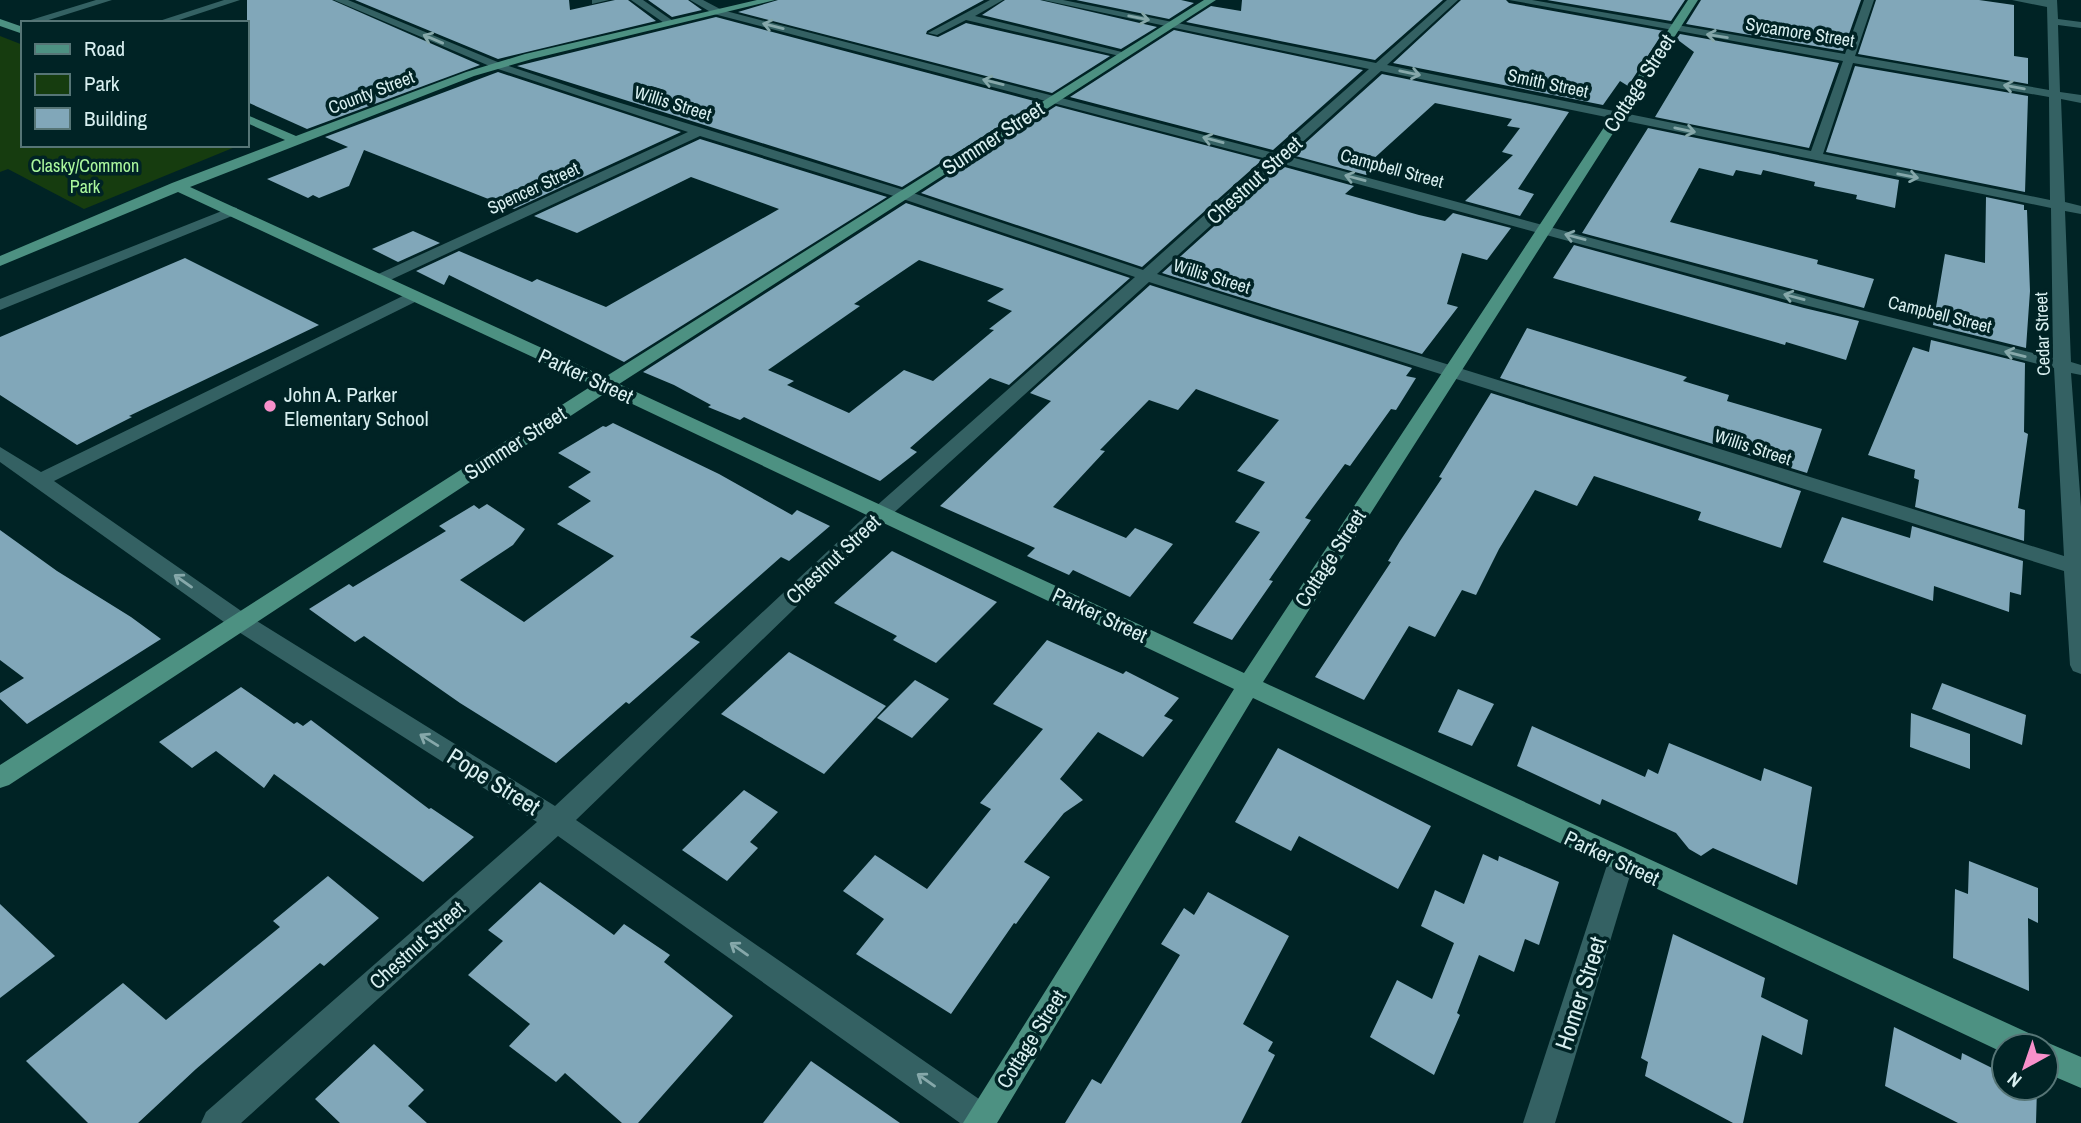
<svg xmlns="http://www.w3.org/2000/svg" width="2081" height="1123" font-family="'Archivo Narrow',sans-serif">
<rect width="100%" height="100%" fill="#002325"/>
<!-- green -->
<polygon fill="#163c0f" points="0,36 23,45 23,145 240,145 84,209 8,169 0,172"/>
<!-- building -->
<g fill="#81a7b9" fill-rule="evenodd">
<polygon points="247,0 332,0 480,65 307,129 247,102"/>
<polygon points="355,0 569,0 570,10 615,0 628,0 656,21 498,59"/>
<polygon points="648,0 688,0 702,10 672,17"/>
<polygon points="778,0 984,0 927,31 926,34 938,37 966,23 1110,56 1052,93 738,12"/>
<polygon points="1005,0 1040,0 1157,27 1121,49 982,15"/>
<polygon points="1076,0 1181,0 1194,3 1169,19"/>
<polygon points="1242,0 1443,0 1375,60 1186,22 1211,6 1241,11"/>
<polygon points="1461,0 1506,0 1509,3 1664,31 1628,86 1620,81 1603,105 1393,63"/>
<polygon points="1547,0 1685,0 1671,21"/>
<polygon points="1701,0 1861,0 1843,51 1686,24"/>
<polygon points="1876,0 1979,0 2014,5 2014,56 2028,58 2028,84 1858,54"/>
<polygon points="716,17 1038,102 902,187 517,66"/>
<polygon points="1174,30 1363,70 1273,150 1070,97"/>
<polygon points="1680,34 1839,63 1809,148 1655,117 1694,52 1678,40 1670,48"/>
<polygon points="1855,66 2028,96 2025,192 1826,152"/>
<polygon points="498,72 681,132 514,209 364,150 349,186 319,198 313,195 308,198 267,179 348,147 325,137"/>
<polygon points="1382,74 1569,112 1518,189 1534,194 1520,216 1465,201 1513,155 1502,152 1520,128 1507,126 1512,119 1435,103 1370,162 1379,164 1366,175 1292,155"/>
<polygon points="1056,106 1262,160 1142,267 921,193"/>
<polygon points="1648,128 1899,180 1895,208 1856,199 1857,195 1814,186 1815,182 1763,170 1761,175 1736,170 1733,176 1699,168 1670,222 1818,260 1817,264 1874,279 1864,308 1582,233"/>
<polygon points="700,139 887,197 624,362 449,275 444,285 416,271 459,251 532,282 537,279 606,307 779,209 691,177 577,233 534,216"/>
<polygon points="1281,166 1354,186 1345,194 1419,215 1445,221 1453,213 1511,228 1487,260 1462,253 1447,304 1458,307 1422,354 1162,273"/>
<polygon points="1986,197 2024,205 2024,210 2027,210 2030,291 2026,348 1933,325 1945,254 1985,263"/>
<path d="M906,203L1130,278L1009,385L990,378L910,448L917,452L880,481L744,417L740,420L708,407L711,405L674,385L643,372ZM919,260L1004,289L987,301L1012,311L989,329L994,330L933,381L904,370L849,413L787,385L794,381L768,370L860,306L854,304Z"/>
<polygon points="413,231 440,243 398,262 372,249"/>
<polygon points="1574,245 1804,308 1859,321 1846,360 1786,342 1785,345 1553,278"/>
<polygon points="185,258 319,325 129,416 132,417 77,445 0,395 0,337"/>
<polygon points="1150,285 1412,368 1406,376 1416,378 1396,410 1391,409 1350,466 1345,464 1305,518 1311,520 1269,580 1273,581 1232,640 1193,623 1260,532 1235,522 1265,482 1237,471 1279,420 1196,389 1178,410 1149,400 1100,450 1105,451 1053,507 1126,538 1135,528 1173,544 1130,597 1073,570 1069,575 1027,556 1035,548 940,506 1051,401 1030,393"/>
<polygon points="1527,328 1687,377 1683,381 1729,395 1727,401 1822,429 1807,473 1500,378"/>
<polygon points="1931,340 2025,363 2024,432 2028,434 2018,508 2025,510 2024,541 1915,507 1919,480 1914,478 1915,470 1868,455 1913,347 1929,352"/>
<polygon points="1491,393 1801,491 1781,548 1698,520 1701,512 1594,476 1577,506 1535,490 1499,549 1476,595 1462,590 1435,637 1409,626 1364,700 1315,677 1391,562 1388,561 1400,541 1442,478 1439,477"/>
<polygon points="613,423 719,474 792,515 797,510 830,526 789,561 781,557 690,637 700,642 629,704 626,702 556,763 460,703 364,636 355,642 309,609 349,584 353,587 446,531 439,526 474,505 479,509 487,504 525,529 513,545 460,580 524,622 614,556 557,524 591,501 568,487 591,472 558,453 603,426 606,427"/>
<polygon points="1842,517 1910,538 1912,526 2023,561 2021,595 2010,592 2009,612 1934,586 1933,601 1823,562"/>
<polygon points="0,530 57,571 131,617 161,639 27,724 0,699 0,693 24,678 0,660"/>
<polygon points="892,551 997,602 936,663 893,640 897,636 834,603"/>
<polygon points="1047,640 1123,674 1126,671 1179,698 1164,716 1173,720 1143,757 1098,732 1060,779 1083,800 1064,813 1024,862 1050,877 1016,924 1014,923 951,1014 856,954 884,919 843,891 875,855 927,889 991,809 980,803 1043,729 993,704"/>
<polygon points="789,652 886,706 824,774 721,714"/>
<polygon points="915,680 949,699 912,738 877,718"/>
<polygon points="1942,683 2026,715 2022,745 1932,709"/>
<polygon points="241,687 294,724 297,722 303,726 311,720 429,809 431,808 474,837 423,882 274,774 264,788 216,751 192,768 159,742"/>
<polygon points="1458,689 1494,704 1472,746 1438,732"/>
<polygon points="1911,713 1970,734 1970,769 1910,747"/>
<polygon points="1532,726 1645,777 1648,769 1658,774 1669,743 1761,781 1764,768 1812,787 1797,885 1713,848 1701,856 1689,849 1676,833 1602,799 1600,805 1517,766"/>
<polygon points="1278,748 1431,826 1398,889 1299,836 1291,851 1235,822"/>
<polygon points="744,790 778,812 750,842 758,848 727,881 682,850"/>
<polygon points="1483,854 1498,861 1499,856 1559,882 1539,945 1525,939 1514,972 1479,955 1457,1013 1460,1015 1434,1075 1370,1037 1397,980 1432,999 1454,943 1421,926 1435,890 1464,904"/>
<polygon points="1969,861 2038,888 2038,923 2028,918 2029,991 1953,958 1955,889 1968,894"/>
<polygon points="328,876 379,918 324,966 320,963 196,1069 138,1123 88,1123 26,1061 123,983 166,1020 280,927 273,921"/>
<polygon points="540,882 614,935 624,924 670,955 664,962 733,1016 638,1123 622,1123 565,1073 556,1082 509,1046 530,1024 468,975 503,941 488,930"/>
<polygon points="1208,892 1289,936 1243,1024 1273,1042 1268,1051 1275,1055 1241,1123 1065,1123 1092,1079 1101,1084 1180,955 1161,944 1184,908 1194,915"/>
<polygon points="0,904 55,956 0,998"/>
<polygon points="1673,934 1765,978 1761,997 1808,1020 1802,1055 1762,1035 1743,1123 1733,1123 1645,1076 1648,1062 1641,1058"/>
<polygon points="1894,1027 1961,1060 1962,1053 2004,1074 2004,1088 2037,1088 2036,1123 1958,1123 1885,1086"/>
<polygon points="374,1044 424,1090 408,1106 427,1123 340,1123 315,1099"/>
<polygon points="811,1061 900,1123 763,1123"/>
</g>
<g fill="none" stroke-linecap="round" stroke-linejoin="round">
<!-- minor -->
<g fill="#346163" fill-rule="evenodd">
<polygon points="96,0 112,0 39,23 23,23 23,25 21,23"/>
<polygon points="224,0 240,0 170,23 153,23"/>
<path d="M334,0H348L500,63L601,97L910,192L1143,270L1267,159L714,14L690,0H703L722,10L1274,153L1369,69L1043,0H1063L1376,63L1447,0H1458L1387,65L1811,151L1843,61L1509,0H1532L1845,54L1864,0H1874L1855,56L2049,90L2047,7L2012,0H2057L2058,19L2081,22V28L2058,25L2060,92L2081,95V103L2061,99L2065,202L2081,206V214L2065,211L2071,362L2081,365V375L2071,373L2081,507V674L2073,671L2070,665L2064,571L1149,282L888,518L576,820L992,1108L997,1119L995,1123H960L558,836L241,1123H201L206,1112L537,822L231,627L0,462V447L41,472L409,293H421L423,296L421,299L54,481L247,615L555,806L874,508L1135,277L900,198L700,136L386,282H374L372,279L374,276L688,132L492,67ZM1853,63L2049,97L2050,200L1823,154ZM1381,71L2051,208L2053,358L1817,299L1287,156ZM1280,163L1805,305L2054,368L2064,556L1157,274Z"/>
<polygon points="592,0 609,0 592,4"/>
<polygon points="631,0 643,0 676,23 667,25"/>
<polygon points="990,0 1003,0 975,16 1130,54 1124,57 966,20 937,35 928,33"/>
<polygon points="232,207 237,208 237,214 0,310 0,299"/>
<polygon points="1621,850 1630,854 1634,862 1555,1123 1523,1123 1608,862 1612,854"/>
</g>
<!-- major -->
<g fill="#4d9182" fill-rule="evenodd">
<polygon points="757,0 775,0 532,59 474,76 190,187 605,377 1204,0 1216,0 619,384 1244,673 1688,0 1698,0 1263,682 2033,1035 2037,1045 2046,1042 2081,1057 2081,1088 2046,1073 2046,1046 2004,1046 2004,1053 1253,698 997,1123 963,1123 1234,689 607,392 9,785 0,788 0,765 593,385 178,192 0,266 0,256 172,183 285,140 247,123 247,115 296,136 466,72 525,54"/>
<polygon points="0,19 23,27 23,34 0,26"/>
</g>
</g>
<!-- one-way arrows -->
<defs><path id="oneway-shaft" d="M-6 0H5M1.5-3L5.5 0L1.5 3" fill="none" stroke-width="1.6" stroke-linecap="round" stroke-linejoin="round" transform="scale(1.75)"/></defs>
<g stroke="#86a8aa">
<use href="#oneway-shaft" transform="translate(1139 18) rotate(11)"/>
<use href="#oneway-shaft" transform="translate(773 26) rotate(-166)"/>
<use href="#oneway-shaft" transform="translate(1717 36) rotate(-171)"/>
<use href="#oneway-shaft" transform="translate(433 39) rotate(-157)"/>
<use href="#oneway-shaft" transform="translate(1410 73) rotate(12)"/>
<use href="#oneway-shaft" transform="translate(993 82) rotate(-166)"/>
<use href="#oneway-shaft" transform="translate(2014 87) rotate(-170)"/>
<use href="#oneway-shaft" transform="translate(1685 130) rotate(12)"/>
<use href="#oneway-shaft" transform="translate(1213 140) rotate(-165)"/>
<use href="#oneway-shaft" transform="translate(1908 176) rotate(11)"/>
<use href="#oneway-shaft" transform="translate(1355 178) rotate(-165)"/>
<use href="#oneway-shaft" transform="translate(1575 237) rotate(-165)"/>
<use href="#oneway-shaft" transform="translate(1794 297) rotate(-165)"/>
<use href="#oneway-shaft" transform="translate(2015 354) rotate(-166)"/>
<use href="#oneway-shaft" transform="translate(183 581) rotate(-145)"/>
<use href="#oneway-shaft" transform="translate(429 740) rotate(-148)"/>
<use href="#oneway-shaft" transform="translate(739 949) rotate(-145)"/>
<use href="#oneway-shaft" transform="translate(926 1080) rotate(-145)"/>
</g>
<!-- markers -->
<circle fill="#f890cb" stroke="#002325" stroke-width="2.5" cx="270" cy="406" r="7"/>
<g text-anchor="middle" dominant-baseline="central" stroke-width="7" stroke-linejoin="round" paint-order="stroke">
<!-- far-street labels -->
<g font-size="18" fill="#d8eff0" stroke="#002325">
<text transform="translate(1800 32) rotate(9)">Sycamore Street</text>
<text transform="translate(1548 83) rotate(12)">Smith Street</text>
<text transform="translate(371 92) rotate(-21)">County Street</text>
<text transform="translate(673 103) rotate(17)">Willis Street</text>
<text transform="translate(1392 168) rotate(15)">Campbell Street</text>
<text transform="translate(533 188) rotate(-25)">Spencer Street</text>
<text transform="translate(1212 276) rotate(17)">Willis Street</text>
<text transform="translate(1940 314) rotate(14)">Campbell Street</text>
<text transform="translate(2042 334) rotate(-92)">Cedar Street</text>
<text transform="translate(1753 447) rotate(18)">Willis Street</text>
</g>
<!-- far-park labels -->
<g font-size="18" fill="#abf89e" stroke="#002325">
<text x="85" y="165">Clasky/Common<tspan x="85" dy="21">Park</tspan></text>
</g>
<!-- street labels -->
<g font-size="21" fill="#d8eff0" stroke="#002325">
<text transform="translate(1639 83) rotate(-57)">Cottage Street</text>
<text transform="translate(993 138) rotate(-33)">Summer Street</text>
<text transform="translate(1254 180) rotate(-42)">Chestnut Street</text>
<text transform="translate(586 376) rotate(25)">Parker Street</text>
<text transform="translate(515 443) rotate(-33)">Summer Street</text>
<text transform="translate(1330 558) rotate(-57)">Cottage Street</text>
<text transform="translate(833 559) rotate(-43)">Chestnut Street</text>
<text transform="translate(1100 615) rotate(25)">Parker Street</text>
<text transform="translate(1612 858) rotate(25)">Parker Street</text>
<text transform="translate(417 945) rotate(-42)">Chestnut Street</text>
<text transform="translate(1031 1039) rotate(-58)">Cottage Street</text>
</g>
<!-- poi labels -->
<g font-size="21" fill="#d8eff0" stroke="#002325" text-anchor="start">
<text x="284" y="394">John A. Parker<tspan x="284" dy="24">Elementary School</tspan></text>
</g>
<!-- near-street labels -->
<g font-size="24" fill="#d8eff0" stroke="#002325">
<text transform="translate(494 781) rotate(32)">Pope Street</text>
<text transform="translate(1580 993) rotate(-72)">Homer Street</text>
</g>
</g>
<!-- legend -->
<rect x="21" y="21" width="228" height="126" fill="#002325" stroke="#567576" stroke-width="2"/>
<rect x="35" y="44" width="35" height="10" fill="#4d9182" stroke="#567576" stroke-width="2"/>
<text x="84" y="56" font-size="21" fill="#d8eff0">Road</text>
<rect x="35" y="74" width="35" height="21" fill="#163c0f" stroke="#567576" stroke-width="2"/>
<text x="84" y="91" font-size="21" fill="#d8eff0">Park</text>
<rect x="35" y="108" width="35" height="21" fill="#81a7b9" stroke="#567576" stroke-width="2"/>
<text x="84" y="126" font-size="21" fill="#d8eff0">Building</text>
<!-- north arrow -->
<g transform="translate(2025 1067) rotate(220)"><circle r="33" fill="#002325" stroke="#567576" stroke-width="2"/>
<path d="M0-5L12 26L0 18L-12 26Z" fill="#f890cb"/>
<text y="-10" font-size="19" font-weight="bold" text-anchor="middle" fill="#d8eff0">N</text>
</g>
</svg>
